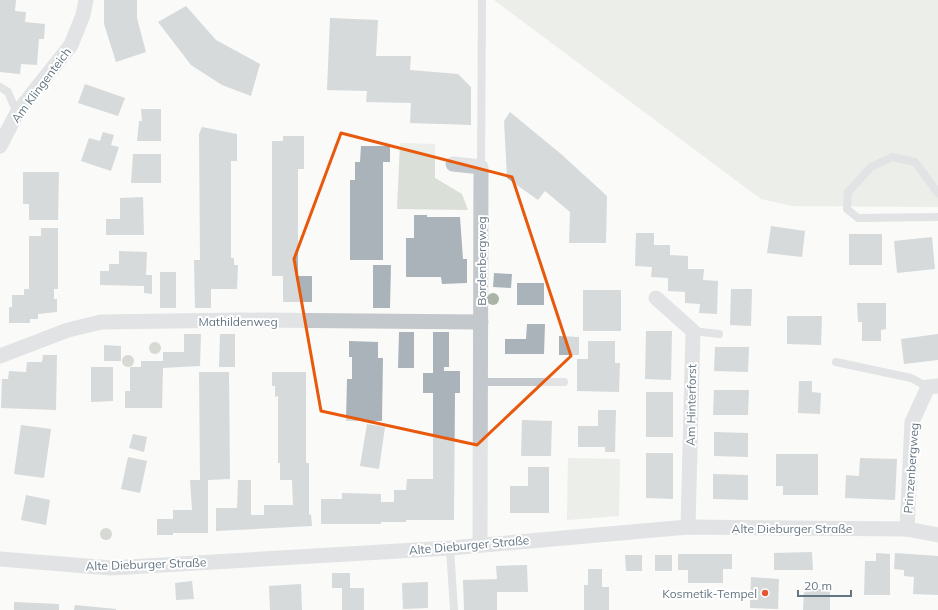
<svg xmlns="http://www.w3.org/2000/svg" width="938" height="610" font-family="Mulish,sans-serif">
<rect width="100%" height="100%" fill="#fafaf8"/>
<!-- green -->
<g fill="#dadfd7">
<polygon points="494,0 938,0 938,207 792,206 761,199"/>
<polygon points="400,143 435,144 435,178 462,194 468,210 397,209"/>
<polygon points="568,458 620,459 619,516 567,520"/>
</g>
<!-- building -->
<g fill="#aab3b9">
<polygon points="0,0 16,0 15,11 26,12 25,22 45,24 44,39 39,39 37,65 21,64 20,74 0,72"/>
<polygon points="104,0 137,0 137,18 146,52 116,62 104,24"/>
<polygon points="186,6 216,40 260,64 251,96 222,85 191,65 158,22"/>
<polygon points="330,18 378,20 376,56 411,56 410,70 458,74 471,87 471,125 410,123 411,103 366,102 367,91 327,90"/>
<polygon points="85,84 125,98 118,116 78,103"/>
<polygon points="141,109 161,109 161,141 137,141 139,121 142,121"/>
<polygon points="510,112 561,154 607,196 606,243 569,243 570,212 545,191 538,200 507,178 504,121"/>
<polygon points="202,127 237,134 237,161 231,161 231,258 234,258 234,265 238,265 237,289 211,289 211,308 195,308 194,260 200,260 199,134"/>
<polygon points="103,132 114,135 111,145 119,147 111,171 81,161 89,138 100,141"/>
<polygon points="283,136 304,136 304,169 298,169 298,276 312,276 312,302 283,302 283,276 272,276 272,141 283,141"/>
<polygon points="361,146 390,146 390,162 383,162 383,260 350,260 350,180 355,180 355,162 360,162"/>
<polygon points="133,154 161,154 161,183 131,183"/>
<polygon points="23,172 59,172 58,220 29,220 29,204 23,204"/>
<polygon points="143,197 144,235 106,235 106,219 120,219 120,198"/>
<polygon points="414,215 427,215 427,217 460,217 463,259 467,259 467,283 442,284 441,277 406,277 406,238 414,238"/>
<polygon points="771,226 805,231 802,257 767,253"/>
<polygon points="41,228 58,228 58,289 54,289 54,299 57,299 57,312 38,314 38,319 30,319 30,323 9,323 9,307 12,307 12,295 24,295 24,289 29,289 29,236 41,236"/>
<polygon points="636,233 654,233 654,245 670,245 670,255 688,256 688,269 704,269 703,280 718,281 717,314 699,313 700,304 685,303 685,292 668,291 668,278 651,277 652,267 635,266"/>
<rect x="849" y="234" width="33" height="31"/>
<polygon points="932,237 935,269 897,273 894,241"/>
<polygon points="119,251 147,252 146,275 152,275 152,294 144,293 144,286 100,285 100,271 109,271 109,264 119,264"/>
<polygon points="373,265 391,265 390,308 373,308"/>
<rect x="160" y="272" width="16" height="36"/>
<polygon points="494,273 512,274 511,288 493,287"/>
<rect x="517" y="283" width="27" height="22"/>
<polygon points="731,289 752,289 751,326 730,325"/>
<rect x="583" y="290" width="38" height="41"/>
<polygon points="857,303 886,303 886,329 881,330 881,341 862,341 862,322 858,322"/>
<polygon points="787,316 822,316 821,345 787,344"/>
<polygon points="527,324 545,324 544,354 505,354 505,339 526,339"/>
<polygon points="646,331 672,331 671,380 645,379"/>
<polygon points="399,332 414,332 414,368 398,368"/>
<polygon points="433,332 449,332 449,367 444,367 444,371 460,371 460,393 455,393 454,520 406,520 406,522 381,522 381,524 321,524 321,499 342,499 342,493 381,494 381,502 394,502 394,490 406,490 407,479 433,479 433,393 423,393 423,373 433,373"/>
<polygon points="184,334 201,334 200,366 163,368 162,408 125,408 125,391 130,391 130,367 141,367 141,361 163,361 163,352 184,352"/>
<polygon points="220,334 235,334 235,367 219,367"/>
<polygon points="938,334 938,360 904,364 901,339"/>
<polygon points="559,336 579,337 579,355 559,355"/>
<polygon points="349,341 378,342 378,358 383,358 382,421 346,421 347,379 352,379 352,357 349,357"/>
<polygon points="588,341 615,341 615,363 620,363 619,392 577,391 577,359 588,359"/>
<polygon points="104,345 121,346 121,361 104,361"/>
<polygon points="715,347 749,347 748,372 714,371"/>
<polygon points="43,355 57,355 56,410 1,408 2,379 8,379 9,371 26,372 27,362 42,362"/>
<polygon points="91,367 113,367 113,401 91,402"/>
<polygon points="199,372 229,372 230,479 208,480 208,533 173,533 173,535 157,535 157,519 173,519 173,510 192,510 190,480 200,480"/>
<polygon points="272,372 306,372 306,463 309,463 309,515 311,514 312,526 216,531 216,508 237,508 238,480 251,480 251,515 264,515 264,505 293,505 292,480 280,480 280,463 278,463 278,396 275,397 275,386 272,386"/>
<polygon points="799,381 812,381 812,392 821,393 820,414 798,413"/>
<polygon points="714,390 749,390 748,415 713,415"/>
<rect x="646" y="392" width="27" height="45"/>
<polygon points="598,410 616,410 615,452 605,452 605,447 578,447 578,426 598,426"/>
<polygon points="522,420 552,421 551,456 521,456"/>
<polygon points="367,424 385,427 379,469 360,466"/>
<polygon points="21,425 51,429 44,478 14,474"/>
<polygon points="714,432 748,433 748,457 714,456"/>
<polygon points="133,434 147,437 144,452 129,448"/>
<polygon points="646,453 673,453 673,499 646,498"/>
<polygon points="776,454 818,454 818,495 783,495 783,486 776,486"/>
<polygon points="128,457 147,461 140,493 121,489"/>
<polygon points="860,458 897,459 895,500 845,498 846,475 859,476"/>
<polygon points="528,467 549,467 549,513 510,513 510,486 528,486"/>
<polygon points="713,474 748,475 748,500 713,499"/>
<polygon points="26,495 50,500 46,525 21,520"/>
<polygon points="812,552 813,570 774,570 774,553"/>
<polygon points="876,553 890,554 890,595 864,595 865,561 876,561"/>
<polygon points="895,553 938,556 938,595 913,594 914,577 904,576 904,570 894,569"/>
<polygon points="678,554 732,554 732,569 723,569 723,583 688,583 688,570 678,570"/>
<polygon points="625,555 642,555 642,571 626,571"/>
<rect x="655" y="555" width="17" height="16"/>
<polygon points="527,565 528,592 497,592 497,610 464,610 463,580 497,579 496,566"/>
<polygon points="588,569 602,569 602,587 609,587 609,610 584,610 584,585 588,585"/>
<polygon points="332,573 350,573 350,588 364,588 364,610 342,610 342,588 332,588"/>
<polygon points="751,577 779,579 778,609 750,608"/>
<polygon points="192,581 194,599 176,600 175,583"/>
<polygon points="428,582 428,608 403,609 402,583"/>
<polygon points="301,584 302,610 270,610 269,586"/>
<polygon points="804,589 830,589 830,610 803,610"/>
<polygon points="14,602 59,604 59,610 14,610"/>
<polygon points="75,605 116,609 116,610 74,610"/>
</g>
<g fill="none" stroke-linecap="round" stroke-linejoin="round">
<!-- lane -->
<g stroke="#c3c8cc" stroke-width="8">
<polyline points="0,87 8,92 17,113"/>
<polyline points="481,167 482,0"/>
<polyline points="938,193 915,162 892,157 871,167 848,192 847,209 858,218 938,217"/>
<polyline points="693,331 719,334"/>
<polyline points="836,362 911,378 928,387"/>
<polyline points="481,382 564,382"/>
<polyline points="450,548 454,610"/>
</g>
<!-- street -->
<g stroke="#c3c8cc" stroke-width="15">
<polyline points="0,146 17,113 71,45 83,15 86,0"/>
<polyline points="453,164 481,167 480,544"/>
<polyline points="656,298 693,331 688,527"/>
<polyline points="0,356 68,330 101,322 240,320 481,322"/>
<polyline points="907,529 912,422 928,387 938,386"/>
<polyline points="0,559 111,568 450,548 688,527 907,529 938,535"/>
</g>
</g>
<!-- trees -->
<g fill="#aab4a7">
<circle cx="493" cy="299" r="6"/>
<circle cx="155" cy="348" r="6"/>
<circle cx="128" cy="361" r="6"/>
<circle cx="106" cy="534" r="6"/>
</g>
<!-- marked area -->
<path d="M0 0H938V610H0ZM341,133L512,177L571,356L477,445L321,411L294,259Z" fill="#fafaf8" fill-opacity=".55" fill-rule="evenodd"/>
<path fill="none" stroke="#e8590c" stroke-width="3" stroke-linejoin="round" d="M341,133L512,177L571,356L477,445L321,411L294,259Z"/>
<!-- markers -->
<circle fill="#e4572e" stroke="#fff" stroke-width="1.5" cx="765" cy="593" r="4"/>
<g text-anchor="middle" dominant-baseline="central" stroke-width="4" stroke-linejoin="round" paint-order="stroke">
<!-- street labels -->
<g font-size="12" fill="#657683" stroke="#fff">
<text transform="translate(41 85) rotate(-53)">Am Klingenteich</text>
<text transform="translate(481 261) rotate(-90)">Bordenbergweg</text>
<text x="238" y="321">Mathildenweg</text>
<text transform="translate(691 405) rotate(-89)">Am Hinterforst</text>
<text transform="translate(911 468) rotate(-86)">Prinzenbergweg</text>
<text x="792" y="528">Alte Dieburger Straße</text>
<text transform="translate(469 545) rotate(-5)">Alte Dieburger Straße</text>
<text transform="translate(146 564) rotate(-2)">Alte Dieburger Straße</text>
</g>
<!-- poi labels -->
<g font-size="12" fill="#657683" stroke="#fff" text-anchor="end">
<text x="757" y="593">Kosmetik-Tempel</text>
</g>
</g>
<!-- scale -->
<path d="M798 590v6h53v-6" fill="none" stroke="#657683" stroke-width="2"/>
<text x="804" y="590" font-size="12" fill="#657683" stroke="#ffffff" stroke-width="3" paint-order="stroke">20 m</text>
</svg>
